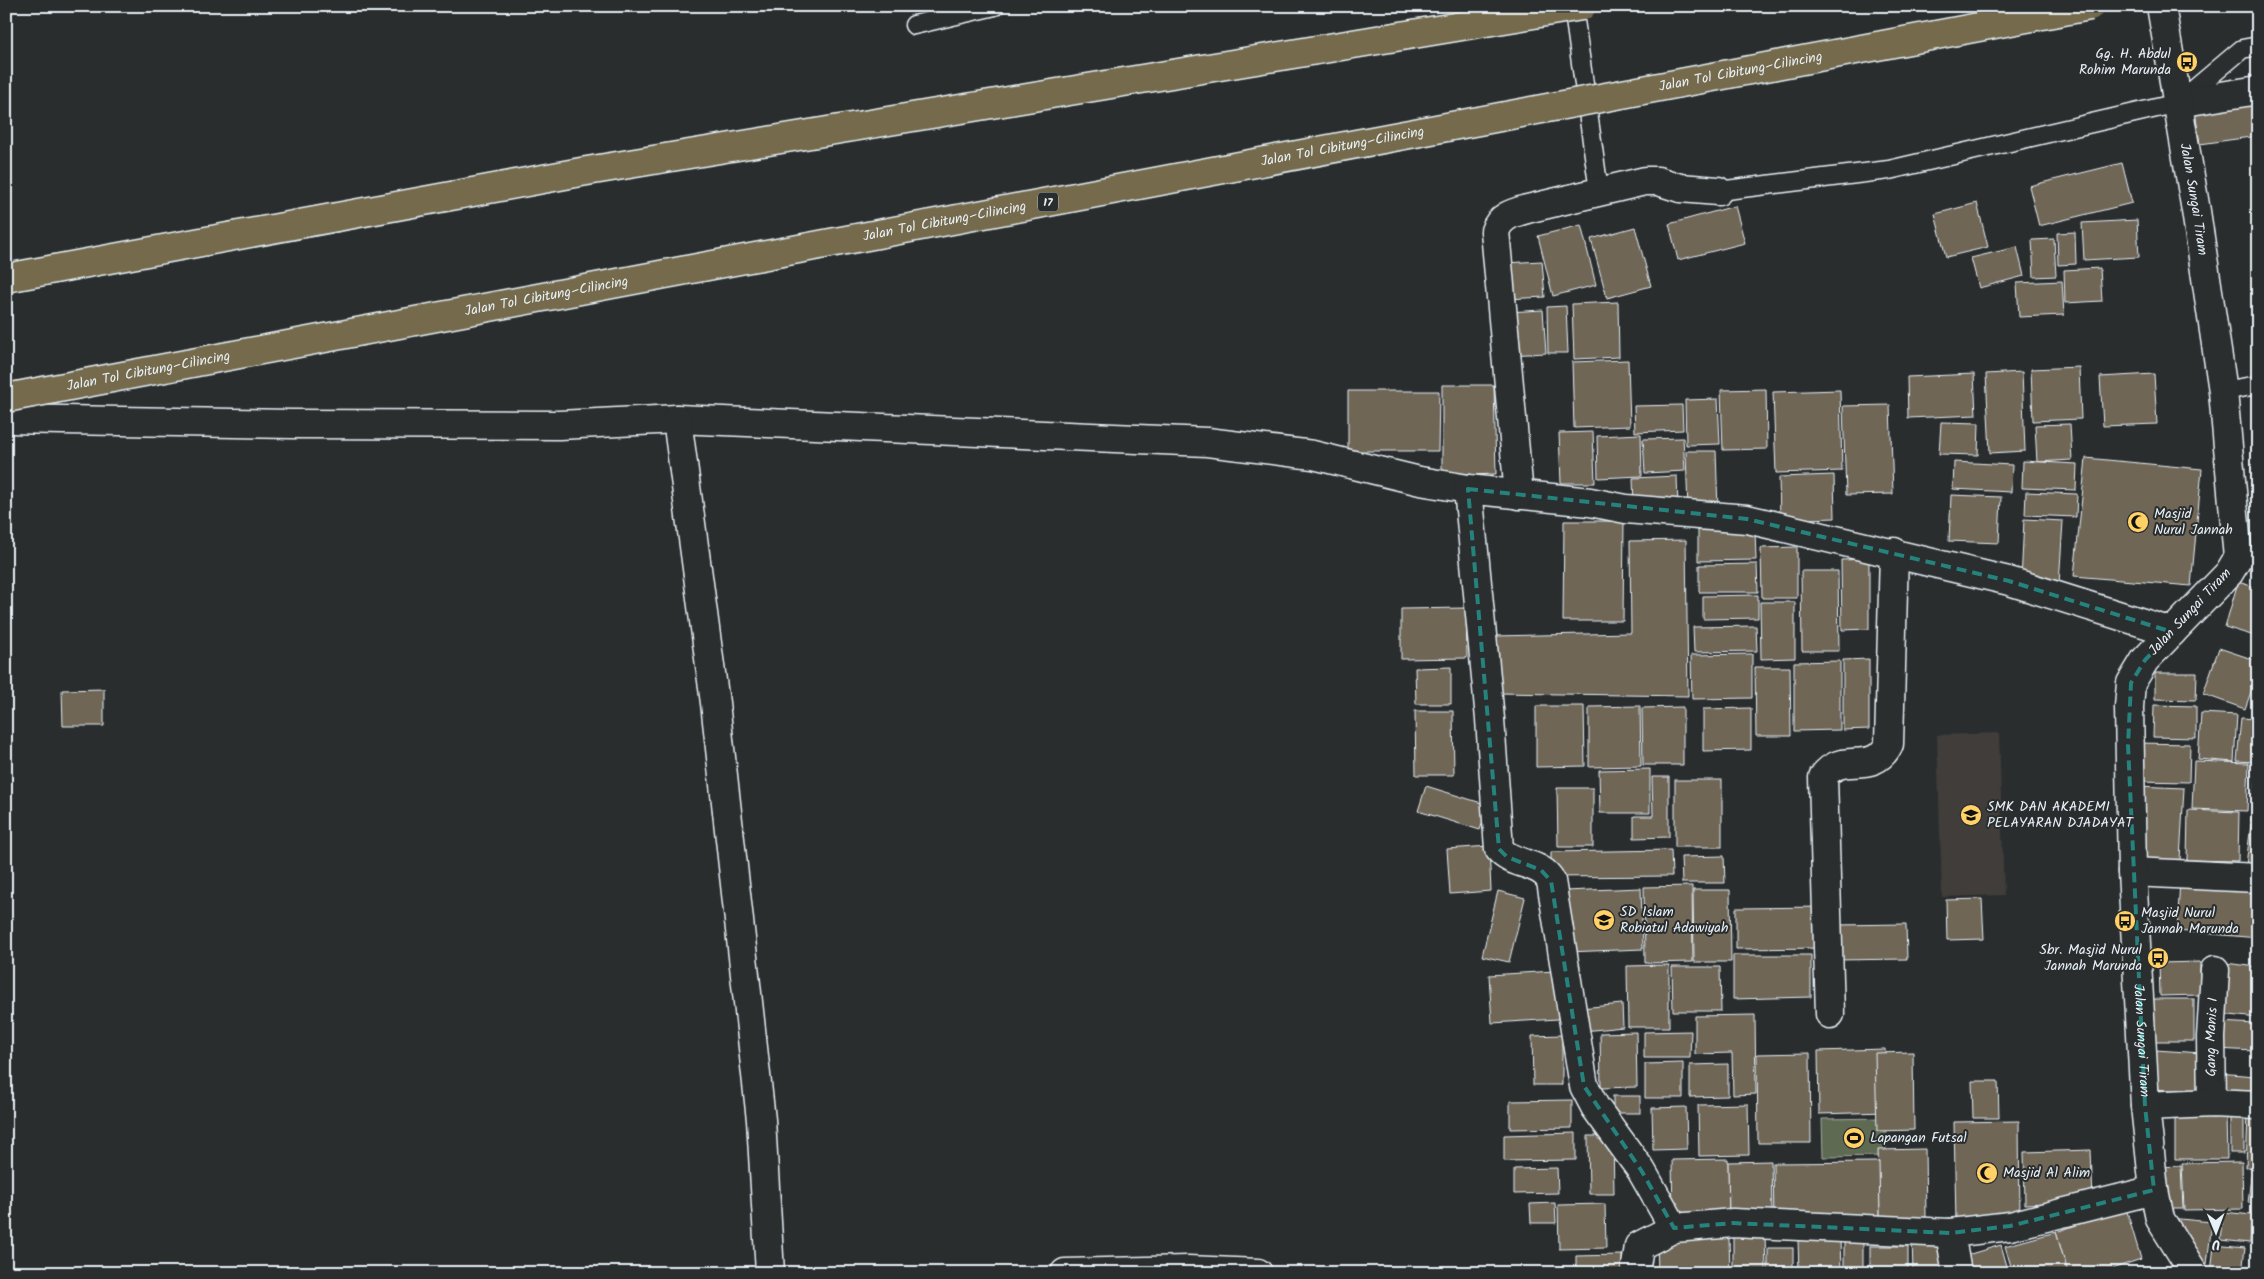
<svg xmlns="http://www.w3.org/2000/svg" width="2264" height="1279" font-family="Kalam,sans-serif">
<rect width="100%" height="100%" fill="#2a2d2e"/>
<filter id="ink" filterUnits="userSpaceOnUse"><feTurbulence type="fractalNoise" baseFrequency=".02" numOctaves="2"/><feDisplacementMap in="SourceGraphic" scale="10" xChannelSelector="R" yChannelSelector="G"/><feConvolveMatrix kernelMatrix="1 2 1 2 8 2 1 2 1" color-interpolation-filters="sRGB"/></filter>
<g filter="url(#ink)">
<!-- built -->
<polygon fill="#3f3e3a" points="1999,733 2004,895 1942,897 1937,735"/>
<!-- green -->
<polygon fill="#5f6a52" stroke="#a4aea5" points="1886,1118 1886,1156 1823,1157 1822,1119"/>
<!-- building -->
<g fill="#6f6657" stroke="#e8f1f8">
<polygon points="2258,94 2258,136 2200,144 2194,104"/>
<polygon points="2122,163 2132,203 2039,226 2029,186"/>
<polygon points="1977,203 1988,247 1946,257 1935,214"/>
<polygon points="1735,206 1745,243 1678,260 1669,224"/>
<polygon points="2137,220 2139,257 2084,260 2082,223"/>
<polygon points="1581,225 1596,285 1553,296 1538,236"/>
<polygon points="1635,227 1651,286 1607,298 1591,239"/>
<polygon points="2075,232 2076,264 2058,265 2057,233"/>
<polygon points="2054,239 2056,276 2034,277 2032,240"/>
<polygon points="2017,247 2024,276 1979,288 1971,258"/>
<polygon points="1542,261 1545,297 1507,299 1504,263"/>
<polygon points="2100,268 2102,301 2065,303 2064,270"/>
<polygon points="2062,281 2064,315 2019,317 2017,283"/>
<polygon points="1618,302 1619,357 1574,359 1572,304"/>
<polygon points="1566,306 1568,353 1548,353 1547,307"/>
<polygon points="1543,310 1546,353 1510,355 1508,312"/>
<polygon points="1628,360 1630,426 1574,428 1572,362"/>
<polygon points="2079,367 2081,419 2033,421 2031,369"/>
<polygon points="2022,372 2025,451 1990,453 1986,374"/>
<polygon points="1974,374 1976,415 1908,418 1907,377"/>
<polygon points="2154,374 2157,424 2103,426 2100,377"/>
<polygon points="1442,385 1494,385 1496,474 1442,476"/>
<polygon points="1766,389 1767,449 1723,450 1721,390"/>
<polygon points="1840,390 1842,471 1776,473 1773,392"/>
<polygon points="1348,391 1439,391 1438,451 1348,451"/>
<polygon points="1718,399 1720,444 1686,445 1685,400"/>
<polygon points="1682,405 1683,430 1635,432 1634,406"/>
<polygon points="1890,405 1893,494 1846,495 1843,406"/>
<polygon points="1941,422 1979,423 1978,455 1939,454"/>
<polygon points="2070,424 2072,460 2037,462 2035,425"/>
<polygon points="1593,432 1595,483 1561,483 1559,433"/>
<polygon points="1641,434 1642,476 1598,478 1597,436"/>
<polygon points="1683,438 1685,471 1645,473 1643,439"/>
<polygon points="1686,451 1716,451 1718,510 1688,511"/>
<polygon points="2086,458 2202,469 2191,586 2074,576"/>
<polygon points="2023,461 2077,464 2076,490 2022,488"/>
<polygon points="1954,462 2012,465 2011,492 1953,489"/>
<polygon points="1834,475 1835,518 1780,520 1779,477"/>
<polygon points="1677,476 1678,507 1634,508 1633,478"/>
<polygon points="2026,492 2077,494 2076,517 2025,515"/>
<polygon points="1951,495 2001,497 1999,543 1949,541"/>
<polygon points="2024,519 2063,521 2059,584 2021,582"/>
<polygon points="1564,521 1624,521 1623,621 1563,621"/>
<polygon points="1698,530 1755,530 1756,560 1698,561"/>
<polygon points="1686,540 1688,696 1497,693 1495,636 1631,633 1630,541"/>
<polygon points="1797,547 1797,598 1762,598 1761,548"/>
<polygon points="1869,559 1869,629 1842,630 1841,560"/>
<polygon points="1757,564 1758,592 1699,592 1699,565"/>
<polygon points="1801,571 1838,571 1839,651 1802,651"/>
<polygon points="2238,582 2258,588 2258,637 2225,627"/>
<polygon points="1758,595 1758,618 1703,619 1703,596"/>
<polygon points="1760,602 1795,602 1795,658 1761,659"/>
<polygon points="1466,608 1467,658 1401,659 1401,609"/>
<polygon points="1756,626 1757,651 1694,652 1693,627"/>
<polygon points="2219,648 2258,661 2258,672 2245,709 2203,694"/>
<polygon points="1752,654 1752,698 1692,699 1691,655"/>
<polygon points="1869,659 1869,729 1843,730 1843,660"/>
<polygon points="1840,661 1840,730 1794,731 1794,662"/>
<polygon points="1451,667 1451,704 1416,704 1415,668"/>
<polygon points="1755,667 1790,667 1791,736 1756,736"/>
<polygon points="2155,673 2197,673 2196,700 2155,699"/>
<polygon points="104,689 104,726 63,726 62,690"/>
<polygon points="2154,705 2196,706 2196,738 2153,737"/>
<polygon points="1536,706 1584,706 1585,766 1536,767"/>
<polygon points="1640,706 1641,766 1589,767 1589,707"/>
<polygon points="1683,707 1683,765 1643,765 1642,708"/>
<polygon points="1751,708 1751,750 1703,751 1703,709"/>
<polygon points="1415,711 1453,711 1454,775 1416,775"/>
<polygon points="2201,713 2237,715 2234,762 2198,759"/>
<polygon points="2241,718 2258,719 2255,762 2237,761"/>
<polygon points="2138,743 2190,744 2189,782 2137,781"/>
<polygon points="2194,761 2249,763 2247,811 2192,809"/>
<polygon points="2258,767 2258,822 2251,821"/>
<polygon points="1650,769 1650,813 1600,813 1599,770"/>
<polygon points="1652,777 1669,777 1669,837 1634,838 1634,816 1653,816"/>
<rect x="1675" y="780" width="47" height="67"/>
<polygon points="1426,786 1488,805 1480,830 1418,811"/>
<polygon points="2137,786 2184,788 2180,860 2133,858"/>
<polygon points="1557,788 1593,788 1593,847 1558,847"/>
<polygon points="2188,810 2239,812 2238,861 2187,860"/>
<polygon points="2251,824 2258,825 2258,867 2246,865"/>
<polygon points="1489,846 1491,891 1450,894 1447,849"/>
<polygon points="1671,850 1672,876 1551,877 1551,852"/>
<polygon points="1724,856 1725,883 1682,883 1681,857"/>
<polygon points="2180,880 2258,886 2258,938 2177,931"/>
<polygon points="1692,886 1693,962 1645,963 1644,887"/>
<polygon points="1641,888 1643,949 1567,952 1564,891"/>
<polygon points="1693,890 1730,890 1731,962 1694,962"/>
<polygon points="1498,891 1525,898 1509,962 1482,956"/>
<polygon points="1982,899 1984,939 1947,940 1946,900"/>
<polygon points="1824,907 1825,948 1736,949 1736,908"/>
<polygon points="1906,924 1907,959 1836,960 1836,925"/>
<polygon points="1733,955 1811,955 1811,997 1733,999"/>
<polygon points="2200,962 2200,995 2160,996 2159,963"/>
<polygon points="2225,963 2258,967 2258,1018 2220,1014"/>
<polygon points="1669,965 1669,1027 1628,1027 1627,966"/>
<polygon points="1672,967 1720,967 1721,1011 1673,1011"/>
<polygon points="1555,971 1558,1019 1492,1023 1489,975"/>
<rect x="2151" y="999" width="43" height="42"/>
<polygon points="1622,1004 1623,1027 1583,1031 1581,1008"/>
<polygon points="1755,1015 1756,1094 1733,1095 1732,1053 1695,1054 1695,1016"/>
<polygon points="2219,1022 2256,1024 2255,1051 2217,1049"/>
<polygon points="1691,1031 1690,1058 1644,1058 1644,1032"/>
<polygon points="1636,1032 1637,1087 1601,1088 1600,1033"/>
<polygon points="1562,1035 1562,1085 1533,1085 1532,1036"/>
<polygon points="1885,1049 1886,1112 1819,1114 1818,1051"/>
<polygon points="2155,1050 2202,1053 2200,1092 2153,1089"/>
<polygon points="1913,1052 1914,1130 1877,1131 1875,1053"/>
<polygon points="1810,1053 1811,1143 1758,1143 1757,1054"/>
<polygon points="1683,1063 1683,1098 1645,1098 1645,1064"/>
<polygon points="1728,1064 1728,1096 1690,1097 1690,1065"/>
<polygon points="2218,1073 2255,1076 2254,1093 2217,1091"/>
<polygon points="1972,1081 1998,1081 1999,1118 1973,1118"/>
<rect x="1613" y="1096" width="27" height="17"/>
<polygon points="1572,1100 1572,1128 1510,1129 1510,1101"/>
<polygon points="1748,1104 1749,1155 1699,1156 1698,1105"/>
<polygon points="1686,1107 1687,1149 1653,1150 1652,1108"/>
<polygon points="2248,1113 2258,1114 2258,1168 2246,1167"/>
<polygon points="2175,1114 2226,1114 2227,1159 2175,1159"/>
<rect x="2230" y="1114" width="14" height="39"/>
<polygon points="2019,1121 2020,1223 1956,1224 1954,1122"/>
<polygon points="1576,1133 1576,1160 1504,1161 1504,1135"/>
<polygon points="1588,1136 1613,1136 1614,1194 1589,1194"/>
<polygon points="1925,1149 1926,1218 1880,1219 1878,1150"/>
<polygon points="2091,1150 2093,1201 2025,1204 2024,1152"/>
<polygon points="1728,1159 1729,1215 1673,1216 1672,1160"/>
<polygon points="1771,1161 1772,1214 1729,1215 1728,1162"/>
<polygon points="1879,1162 1880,1219 1774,1221 1773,1163"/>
<polygon points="2242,1162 2243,1209 2184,1210 2182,1163"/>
<polygon points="2181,1166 2183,1209 2161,1209 2159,1167"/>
<polygon points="1557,1168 1558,1193 1514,1194 1514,1169"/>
<polygon points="2251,1176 2258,1176 2258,1204 2248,1203"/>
<polygon points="1555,1203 1556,1223 1531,1223 1530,1204"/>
<polygon points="1605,1204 1606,1248 1559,1249 1558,1205"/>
<polygon points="2126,1208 2141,1259 2100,1273 2068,1273 2056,1232"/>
<polygon points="2223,1212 2252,1215 2250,1243 2220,1240"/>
<polygon points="2169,1218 2212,1222 2207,1264 2168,1225"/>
<polygon points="2056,1232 2068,1273 2013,1273 2005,1246"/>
<polygon points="1733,1233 1765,1233 1766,1273 1733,1273"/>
<polygon points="1729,1238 1730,1273 1658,1273 1657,1239"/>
<polygon points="1912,1238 1943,1238 1944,1273 1913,1273"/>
<polygon points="1840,1239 1841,1273 1799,1273 1798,1240"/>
<polygon points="1863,1239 1863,1273 1844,1273 1844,1240"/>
<polygon points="2001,1245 2009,1273 1972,1273 1967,1255"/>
<polygon points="2214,1245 2245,1248 2242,1273 2211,1273"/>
<rect x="1870" y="1246" width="38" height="27"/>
<rect x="1768" y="1248" width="25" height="25"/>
<polygon points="1622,1255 1623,1273 1576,1273 1576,1256"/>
</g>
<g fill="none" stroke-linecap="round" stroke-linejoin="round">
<!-- service casing -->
<g stroke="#e8f1f8" stroke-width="21">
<g id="service">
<polyline points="1573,6 1599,191"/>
<polyline points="914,25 995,6"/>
<polyline points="1718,191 1889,170 2178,103 2242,49 2258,46"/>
<polyline points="2223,391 2258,385"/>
<polyline points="2238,558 2258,556"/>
</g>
</g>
<!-- minor casing -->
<g stroke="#e8f1f8" stroke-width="31">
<g id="minor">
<polyline points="2178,103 2258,90"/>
<polyline points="6,419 292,424 559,425 677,419 1207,442 1313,455 1420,481 1468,489 1590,502 1626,509 1747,519 2009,581 2172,632"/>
<polyline points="677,419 715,703 761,1120 770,1273"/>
<path d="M1468,489L1490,719L1499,849C1512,866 1541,861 1551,881L1584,1086L1595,1107L1641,1170L1674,1228"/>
<path d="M1519,495L1495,231C1500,216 1513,213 1527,209L1645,181H1658L1680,188L1718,191"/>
<polyline points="2132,872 2258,878"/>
<path d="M1830,1014L1823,777C1842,749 1872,778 1889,744L1894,552"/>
<path id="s1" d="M2212,1103L2211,1037L2215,970"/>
<polyline points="2145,1106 2212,1103 2258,1105"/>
<polyline points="1065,1273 1188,1270 1258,1273"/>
<polyline points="1635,1273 1639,1246 1674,1228 1733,1223 1950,1233"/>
<polyline points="1957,1273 1950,1233 2010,1226 2154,1190"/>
</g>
</g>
<!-- tertiary casing -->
<g stroke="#e8f1f8" stroke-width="31">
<g id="tertiary">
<path id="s2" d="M2161,6L2196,211L2223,391L2238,558L2229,573L2145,660L2131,683L2129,707L2132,872L2145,1106L2154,1190L2160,1219L2194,1273"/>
</g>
</g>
<!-- service -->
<use href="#service" stroke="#2a2d2e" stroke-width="18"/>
<!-- minor -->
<use href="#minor" stroke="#2a2d2e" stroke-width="28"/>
<!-- tertiary -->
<use href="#tertiary" stroke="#2a2d2e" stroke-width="28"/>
<!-- motorway-bridge casing -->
<g stroke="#e8f1f8" stroke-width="31" stroke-linecap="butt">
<g id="motorway-bridge">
<polyline points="6,278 581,172 1582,6"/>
<path id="s3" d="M6,398L2090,6"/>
</g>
</g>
<!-- motorway-bridge -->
<use href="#motorway-bridge" stroke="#746b4b" stroke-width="28"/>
</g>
</g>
<!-- marked area -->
<path fill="none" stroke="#25827c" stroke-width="4" stroke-dasharray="10 6" stroke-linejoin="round" d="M1468,489L1747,519L2009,581L2172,632L2145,660L2131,683L2128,745L2145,1106L2154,1190L2010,1226L1950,1233L1733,1223L1674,1228L1641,1170L1584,1086L1551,881L1541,870L1507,857L1499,849Z"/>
<!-- icons -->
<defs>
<g id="bus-disc" transform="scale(1.125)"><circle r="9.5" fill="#ffd166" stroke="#2a2d2e"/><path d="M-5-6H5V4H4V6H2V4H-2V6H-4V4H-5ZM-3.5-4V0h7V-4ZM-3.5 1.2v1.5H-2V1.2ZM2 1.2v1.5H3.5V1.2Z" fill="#111"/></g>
<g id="mosque-disc" transform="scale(1.125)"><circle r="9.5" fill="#ffd166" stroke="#2a2d2e"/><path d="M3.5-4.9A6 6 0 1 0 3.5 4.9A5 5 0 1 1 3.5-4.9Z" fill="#111"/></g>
<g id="school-disc" transform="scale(1.125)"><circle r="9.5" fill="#ffd166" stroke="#2a2d2e"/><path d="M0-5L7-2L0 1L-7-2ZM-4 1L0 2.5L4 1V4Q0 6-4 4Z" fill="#111"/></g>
<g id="stadium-disc" transform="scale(1.125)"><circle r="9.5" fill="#ffd166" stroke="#2a2d2e"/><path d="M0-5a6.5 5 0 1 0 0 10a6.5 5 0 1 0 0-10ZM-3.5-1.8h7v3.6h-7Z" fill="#111"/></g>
</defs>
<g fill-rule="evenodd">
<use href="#bus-disc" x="2187" y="62"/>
<use href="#mosque-disc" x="2138" y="522"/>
<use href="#school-disc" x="1971" y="815"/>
<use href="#school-disc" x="1604" y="920"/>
<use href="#bus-disc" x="2125" y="921"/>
<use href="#bus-disc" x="2158" y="958"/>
<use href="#stadium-disc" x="1854" y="1138"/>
<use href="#mosque-disc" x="1987" y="1173"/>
</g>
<g text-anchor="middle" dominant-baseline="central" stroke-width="4" stroke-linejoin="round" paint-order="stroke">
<!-- shield labels -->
<rect fill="#2a2d2e" stroke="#afb6bb" stroke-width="1" x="1038" y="192.5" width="20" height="19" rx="4"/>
<g font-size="12" font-weight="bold" fill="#e8f1f8">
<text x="1048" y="202">17</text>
</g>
<!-- poi labels -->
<g font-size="14" fill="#e8f1f8" stroke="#2a2d2e" text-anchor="start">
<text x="2171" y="54" text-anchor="end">Gg. H. Abdul<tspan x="2171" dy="16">Rohim Marunda</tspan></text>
<text x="2154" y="514">Masjid<tspan x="2154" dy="16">Nurul Jannah</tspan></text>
<text x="1987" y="807">SMK DAN AKADEMI<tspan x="1987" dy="16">PELAYARAN DJADAYAT</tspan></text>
<text x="1620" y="912">SD Islam<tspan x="1620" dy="16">Robiatul Adawiyah</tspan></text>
<text x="2141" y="913">Masjid Nurul<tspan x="2141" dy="16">Jannah Marunda</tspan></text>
<text x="2142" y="950" text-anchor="end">Sbr. Masjid Nurul<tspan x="2142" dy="16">Jannah Marunda</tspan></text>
<text x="1870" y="1138">Lapangan Futsal</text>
<text x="2003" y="1173">Masjid Al Alim</text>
</g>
<!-- street labels -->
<g font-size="14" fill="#e8f1f8" stroke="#2a2d2e">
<text stroke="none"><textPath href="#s3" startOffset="1765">Jalan Tol Cibitung–Cilincing</textPath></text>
<text stroke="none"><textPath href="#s3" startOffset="1360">Jalan Tol Cibitung–Cilincing</textPath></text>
<text stroke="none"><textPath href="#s2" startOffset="196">Jalan Sungai Tiram</textPath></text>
<text stroke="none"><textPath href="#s3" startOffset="955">Jalan Tol Cibitung–Cilincing</textPath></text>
<text stroke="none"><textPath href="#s3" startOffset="550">Jalan Tol Cibitung–Cilincing</textPath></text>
<text stroke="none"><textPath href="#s3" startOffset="145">Jalan Tol Cibitung–Cilincing</textPath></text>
<text transform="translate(2190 612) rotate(-47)">Jalan Sungai Tiram</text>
<text stroke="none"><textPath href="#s1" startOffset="66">Gang Manis I</textPath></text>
<text stroke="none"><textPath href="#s2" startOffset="1081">Jalan Sungai Tiram</textPath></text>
</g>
</g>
<!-- margin -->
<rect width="2264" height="1279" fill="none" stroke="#2a2d2e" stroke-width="25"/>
<rect x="12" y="12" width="2239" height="1254" fill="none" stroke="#e8f1f8" stroke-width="2" filter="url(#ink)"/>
<!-- north arrow -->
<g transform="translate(2216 1232) rotate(179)" stroke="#2a2d2e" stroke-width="4" paint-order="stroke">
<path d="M0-4L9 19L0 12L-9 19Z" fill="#e8f1f8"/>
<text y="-8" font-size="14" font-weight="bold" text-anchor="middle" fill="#e8f1f8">U</text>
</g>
</svg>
